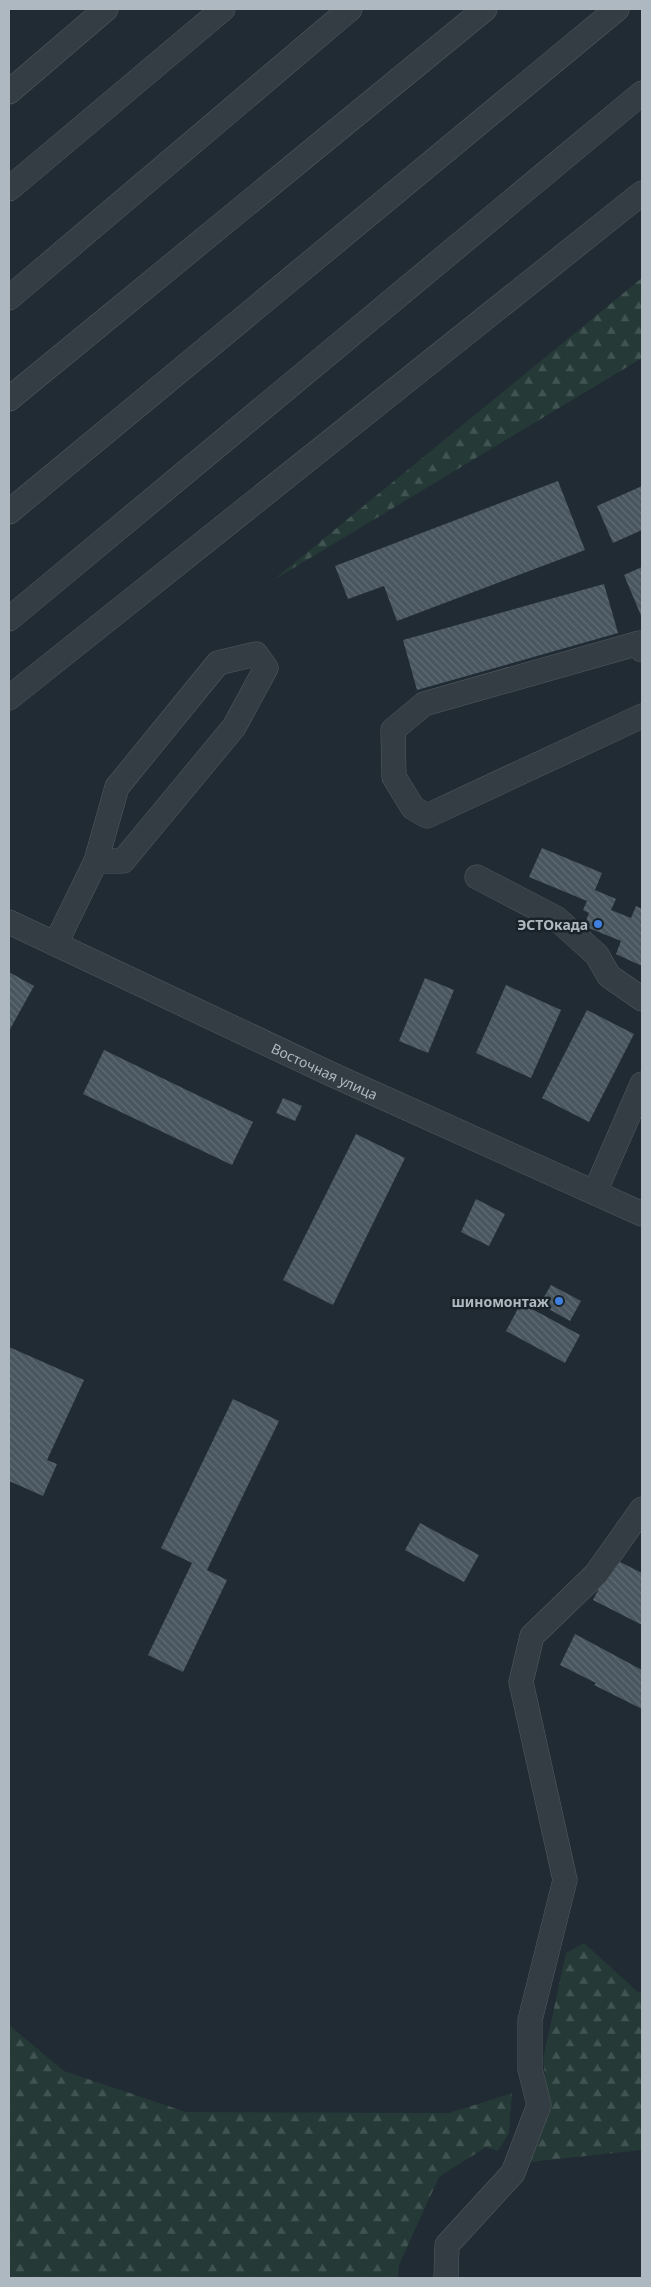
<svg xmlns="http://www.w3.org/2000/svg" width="651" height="2287" font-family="'Noto Sans',sans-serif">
<defs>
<pattern id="forest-firs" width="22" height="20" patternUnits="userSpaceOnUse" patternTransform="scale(1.25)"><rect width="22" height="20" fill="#253936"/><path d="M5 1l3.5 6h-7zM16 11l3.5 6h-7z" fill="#425451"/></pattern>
<pattern id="building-back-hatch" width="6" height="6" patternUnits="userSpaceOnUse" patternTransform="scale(1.25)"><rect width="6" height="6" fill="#49565f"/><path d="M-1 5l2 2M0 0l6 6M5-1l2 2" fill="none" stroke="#616c74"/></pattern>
</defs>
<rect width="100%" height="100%" fill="#202b34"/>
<!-- forest -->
<g fill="url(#forest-firs)">
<polygon points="642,278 642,358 272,581"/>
<polygon points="584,1943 638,1992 642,1992 642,2150 529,2162 548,2099 543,2059 566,1953"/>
<polygon points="9,2025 64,2071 186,2112 449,2113 512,2093 509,2133 498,2151 486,2147 439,2177 399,2265 398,2278 9,2278"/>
</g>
<!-- building -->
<g fill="url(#building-back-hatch)">
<polygon points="558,481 585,550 397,621 384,586 348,599 335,566"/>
<polygon points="642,486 642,530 613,543 597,506"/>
<polygon points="642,567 642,618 624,575"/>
<polygon points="604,584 618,633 417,690 403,640"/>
<polygon points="542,848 602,873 595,890 616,899 611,910 631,918 636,906 642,909 642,966 616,954 621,941 584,926 589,913 583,910 587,901 529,877"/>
<polygon points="9,972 34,986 9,1031"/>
<polygon points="425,978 454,990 428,1053 399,1041"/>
<polygon points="506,985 561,1010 531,1078 476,1053"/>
<polygon points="587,1010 634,1034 589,1122 542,1098"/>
<polygon points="104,1050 253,1122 232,1165 83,1094"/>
<polygon points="283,1098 302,1106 295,1121 276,1113"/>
<polygon points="356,1134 405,1158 333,1305 283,1280"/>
<polygon points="476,1199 505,1214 489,1246 461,1232"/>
<polygon points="551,1285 581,1301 570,1321 540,1304"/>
<polygon points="521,1303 580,1335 565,1363 506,1331"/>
<polygon points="9,1347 84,1380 47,1460 57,1464 43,1496 9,1481"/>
<polygon points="233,1399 279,1421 207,1570 227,1580 183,1672 148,1655 192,1563 161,1548"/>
<polygon points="420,1523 479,1555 464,1582 405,1550"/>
<polygon points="614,1559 642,1573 642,1625 593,1600"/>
<polygon points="575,1634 642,1670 642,1709 594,1685 596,1683 560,1665"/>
</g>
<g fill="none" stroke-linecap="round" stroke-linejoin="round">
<!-- minor casing -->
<g stroke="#515b62" stroke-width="25">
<g id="minor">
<polyline points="9,92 106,9"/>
<polyline points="9,189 223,9"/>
<polyline points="9,298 350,9"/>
<polyline points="9,399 485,9"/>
<polyline points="9,512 617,9"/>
<polyline points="9,619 642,93"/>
<polyline points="642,650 639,643 424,704 393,730 394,777 413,808 427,816 642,716"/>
<polyline points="9,698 642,193"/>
<polyline points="477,877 556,918 597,955 609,976 642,999"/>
<path id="s1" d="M9,922L333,1075L642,1214"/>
<polyline points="56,943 96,861 117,787 218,663 256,654 266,668 234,727 123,861 96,861"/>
<polyline points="595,1192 642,1084"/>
<polyline points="446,2278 447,2245 513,2173 539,2105 530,2069 530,2020 565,1880 521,1682 532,1636 596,1574 642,1509"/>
</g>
</g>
<!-- minor -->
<use href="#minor" stroke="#343d44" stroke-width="24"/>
</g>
<!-- markers -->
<g fill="#3f7fe0" stroke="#192229" stroke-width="2">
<circle cx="598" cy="924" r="5"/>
<circle cx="559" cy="1301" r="5"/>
</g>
<g text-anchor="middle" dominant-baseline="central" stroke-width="5" stroke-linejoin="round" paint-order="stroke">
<!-- poi labels -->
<g font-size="14" font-weight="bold" fill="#aeb8c1" stroke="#192229" text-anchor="end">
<text x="588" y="924">ЭСТОкада</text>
<text x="549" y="1301">шиномонтаж</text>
</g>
<!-- street labels -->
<g font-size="14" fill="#aeb8c1" stroke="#192229">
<text stroke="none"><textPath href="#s1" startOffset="349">Восточная улица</textPath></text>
</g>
</g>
<!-- border -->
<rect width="651" height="2287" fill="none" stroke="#aeb8c1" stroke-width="20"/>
</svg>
